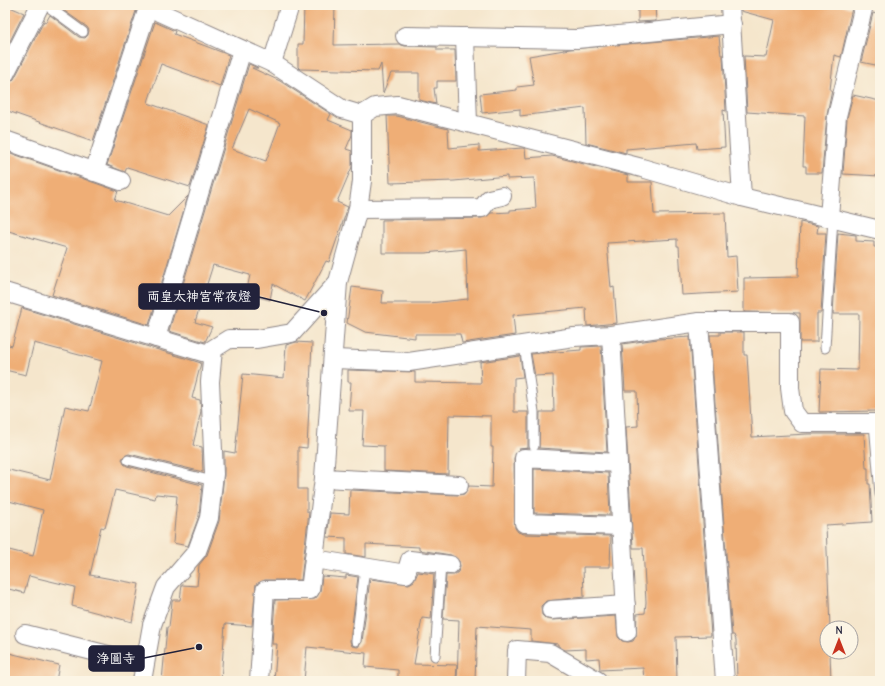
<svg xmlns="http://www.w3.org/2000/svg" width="885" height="686" font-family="'Comic Neue','Klee One',sans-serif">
<rect width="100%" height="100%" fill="#fcf5e5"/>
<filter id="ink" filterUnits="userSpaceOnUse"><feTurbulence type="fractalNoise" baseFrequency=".025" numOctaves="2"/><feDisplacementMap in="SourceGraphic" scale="8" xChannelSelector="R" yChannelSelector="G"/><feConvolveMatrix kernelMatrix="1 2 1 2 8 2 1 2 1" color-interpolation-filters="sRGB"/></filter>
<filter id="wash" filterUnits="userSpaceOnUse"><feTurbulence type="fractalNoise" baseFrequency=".012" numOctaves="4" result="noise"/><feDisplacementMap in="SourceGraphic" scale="16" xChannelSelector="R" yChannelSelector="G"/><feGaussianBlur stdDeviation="0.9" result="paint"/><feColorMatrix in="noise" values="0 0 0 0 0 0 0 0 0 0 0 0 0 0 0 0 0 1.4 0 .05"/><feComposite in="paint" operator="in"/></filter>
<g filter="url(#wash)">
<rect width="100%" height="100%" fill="#f5e6cc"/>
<g id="blocks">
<!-- building -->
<g fill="#efae76" fill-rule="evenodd">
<polygon points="5,5 24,13 5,51"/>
<polygon points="56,5 138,5 93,141 5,110 5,84 10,83 14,79 44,21 46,22 50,15 79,37 85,38 88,35 89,30 87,27"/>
<polygon points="304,5 335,5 334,45 399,44 405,46 437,47 437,50 455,50 456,81 437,81 437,88 434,88 436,104 419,100 419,73 391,73 383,93 381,64 378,71 300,69 298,67 298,44 303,44"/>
<polygon points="638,5 655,5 656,21 638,22"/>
<polygon points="741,5 838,5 852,8 841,57 834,55 830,90 832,90 827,115 822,173 806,173 806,166 803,166 805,116 747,112 744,56 766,57 774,20 741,11"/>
<polygon points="873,13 880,15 880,66 861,62"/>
<polygon points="155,22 175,31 174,34 229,55 220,86 161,64 149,99 148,103 209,125 190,187 127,167 125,172 107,165"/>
<polygon points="719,36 721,55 723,55 726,111 723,110 725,147 697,149 696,143 626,149 626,153 586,143 585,108 520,116 520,109 482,113 480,94 517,90 517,87 534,85 529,56 570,49"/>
<path d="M249,64L258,68H252L280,81L331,114L328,120L352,130V135L346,149L352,151V167L337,202L348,207L329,262L326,261L305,301L273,284L270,300L246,294L250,275L213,265L195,322L212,327L205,342L169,331ZM249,109L280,123L266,161L232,149Z"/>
<polygon points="853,95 880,101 880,176 843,174 847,118"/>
<polygon points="387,116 397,116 448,129 449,148 479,145 479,151 523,148 525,149 526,158 552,156 628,175 628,182 652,182 654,214 725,213 727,257 736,256 738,292 682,295 679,246 677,246 677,239 607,243 611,288 614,287 617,323 587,326 586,308 513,315 515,335 462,343 460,334 415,334 415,338 365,332 347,323 352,287 383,291 382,303 429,303 468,299 466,249 425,253 382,253 382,220 482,218 491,213 510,212 510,210 536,208 534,178 507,179 507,176 454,181 390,183"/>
<polygon points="5,151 118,191 115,200 168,216 188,196 149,325 52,295 67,248 5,230"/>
<polygon points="800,222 818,226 817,233 826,233 821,313 817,313 817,342 800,342 800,313 744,312 744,278 798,277"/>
<polygon points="838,233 856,235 856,241 874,242 874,247 880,247 880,411 819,412 821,369 858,370 859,314 833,314"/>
<polygon points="22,308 201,363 192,398 200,400 201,411 193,445 202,447 203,472 129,454 124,456 122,459 124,464 127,466 202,485 199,516 188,546 173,543 177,496 156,494 155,499 115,490 105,528 101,527 90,575 139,584 132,622 72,606 75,587 29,576 24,593 5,588 5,549 33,556 43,510 5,500 5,469 50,480 65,406 89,411 102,361 34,343 26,375 5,370 5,344 12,346"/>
<polygon points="720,332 744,332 744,355 747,355 752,437 808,434 864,434 866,468 868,468 868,484 870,484 872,522 826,525 830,628 827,628 827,652 830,652 831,681 737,681 736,640 734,635 732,635 710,335 720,335"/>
<polygon points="690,337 711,636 676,637 677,681 644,681 643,668 600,670 599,658 586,659 586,649 565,650 558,646 558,644 531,641 531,630 477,626 475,681 457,681 459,620 443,619 446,575 454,575 458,572 460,566 459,561 451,555 419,550 419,547 366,544 366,557 346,554 346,538 327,537 330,513 349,514 350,490 458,495 464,494 469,486 492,487 493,447 491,447 491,416 449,415 448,474 384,471 384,446 362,445 364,411 349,411 351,382 348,382 348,370 415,372 415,382 481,383 480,362 520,356 523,377 514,378 514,412 528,412 528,448 519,449 514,458 515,528 518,532 524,534 611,536 610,567 583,567 584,597 546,601 541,606 542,615 546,619 552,620 616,616 618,637 622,641 628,642 633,641 636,636 637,614 645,613 646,602 643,548 633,548 626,427 638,426 637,391 625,391 622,344 658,339"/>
<polygon points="296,342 312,343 307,448 298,447 298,489 307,489 307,512 309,512 301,580 265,580 256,584 252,626 225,624 221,681 162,681 167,627 169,627 172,602 173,600 180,600 182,585 197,586 199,565 207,555 219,521 224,475 224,451 235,453 243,374 284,378 286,345"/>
<polygon points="601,346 607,452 539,448 540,412 554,412 553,375 535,376 531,354 581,350 581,347"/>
<polygon points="534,469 608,473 610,515 534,513"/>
<polygon points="418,572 434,574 431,619 422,618 414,664 457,665 456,681 398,681 398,670 365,667 366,653 307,647 304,681 274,681 277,644 272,644 275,600 315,599 320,592 322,576 346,578 346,575 358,577 350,641 352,646 358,647 362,642 370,579 409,584 414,581"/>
<polygon points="5,652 59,665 56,681 5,681"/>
</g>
</g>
</g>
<g filter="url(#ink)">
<use href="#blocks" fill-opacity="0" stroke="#8c8484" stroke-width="1"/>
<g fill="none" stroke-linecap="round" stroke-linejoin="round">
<!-- service casing -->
<g stroke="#8c8484" stroke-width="11">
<g id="service">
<polyline points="46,5 83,32"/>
<polyline points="524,345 534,412 534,446"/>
<polyline points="825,348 833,218"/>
<polyline points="874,423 880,494"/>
<polyline points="128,460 213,481"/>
<polyline points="356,641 365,568"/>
<polyline points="435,656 441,564"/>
</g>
</g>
<!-- minor casing -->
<g stroke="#8c8484" stroke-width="20">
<g id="minor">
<polyline points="153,5 159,12 272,63 342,109 362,115 375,107 398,105 642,168 742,197 880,230"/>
<polyline points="730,5 742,197"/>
<polyline points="405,36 577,39 732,24"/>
<polyline points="465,37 468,123"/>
<polyline points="272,63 290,5"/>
<polyline points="5,74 40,5"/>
<polyline points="5,140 121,181"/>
<polyline points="94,172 149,5"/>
<polyline points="358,209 482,208 489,199 502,196"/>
<polyline points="829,217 837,116 864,5"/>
<polyline points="5,292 212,355"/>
<polyline points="699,322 725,681"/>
<polyline points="611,335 627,632"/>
<polyline points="156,338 242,50"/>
<polyline points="334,359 409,362 574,337 611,335 699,322 790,322 790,388 793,411 802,423 880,423"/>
<polyline points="618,463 524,458 524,523 622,526"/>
<polyline points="324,478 459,485"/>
<polyline points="314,559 406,574 410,560 450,565"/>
<polyline points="551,610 626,605"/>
<polyline points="25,634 144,664"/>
<polyline points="142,681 152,625 166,587 197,551 209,518 214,474 210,382 213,349 229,339 257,339 292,333 338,282"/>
<polyline points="259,681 265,590 310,590 324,478 338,282 358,209 362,181 362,115"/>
<polyline points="516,681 517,650 550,653 598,681"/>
</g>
</g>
<!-- service -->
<use href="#service" stroke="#fff" stroke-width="9"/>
<!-- minor -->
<use href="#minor" stroke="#fff" stroke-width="18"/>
</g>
</g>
<!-- callouts -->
<path fill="none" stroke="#22223b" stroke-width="1.5" d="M324 313L259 297M199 647L144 658"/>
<g fill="#22223b" stroke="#fcf5e5" stroke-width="1.5">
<circle cx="324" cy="313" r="4"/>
<circle cx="199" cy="647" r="4"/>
</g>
<g fill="#22223b" stroke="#22223b" stroke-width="1.5">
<rect x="139" y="284" width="120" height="25" rx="4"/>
<rect x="89" y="646" width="55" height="25" rx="4"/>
</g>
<g font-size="13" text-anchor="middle" font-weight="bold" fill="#fff">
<text x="199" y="301">両皇太神宮常夜燈</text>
<text x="116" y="663">浄圓寺</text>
</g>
<!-- margin -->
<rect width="885" height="686" fill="none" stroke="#fcf5e5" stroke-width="20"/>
<!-- north arrow -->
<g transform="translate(839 640)"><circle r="19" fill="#fcf5e5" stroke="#a5a1a1"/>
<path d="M0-3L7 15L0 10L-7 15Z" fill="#c8321e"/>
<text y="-6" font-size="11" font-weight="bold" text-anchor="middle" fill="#22223b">N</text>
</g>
</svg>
